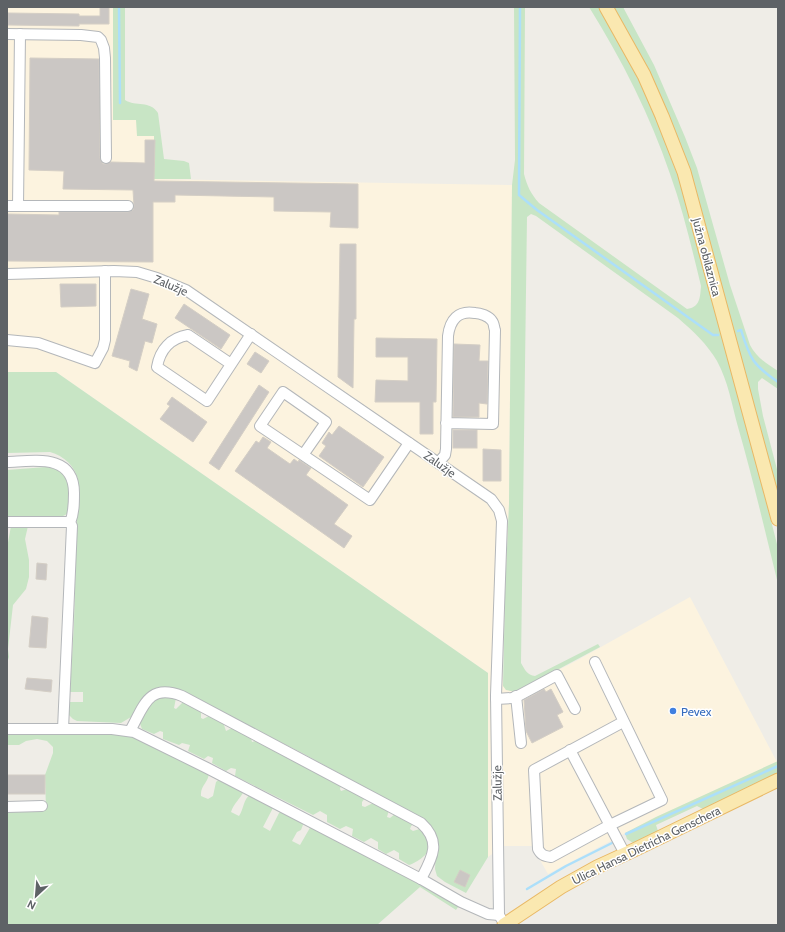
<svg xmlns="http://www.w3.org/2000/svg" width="785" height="932" font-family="Cabin,sans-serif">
<rect width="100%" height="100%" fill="#efede7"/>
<!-- commercial -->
<polygon fill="#fcf3df" points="7,7 113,7 114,120 136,120 154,135 154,179 512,185 509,504 502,661 503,686 523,688 576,661 690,597 777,762 656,817 548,874 532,846 503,846 488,857 488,673 56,372 7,372"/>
<!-- green -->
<g fill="#c8e5c5">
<path d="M113,7H125V100C136,107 150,100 158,113L164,159L184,161L189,163L191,179H154V136H137L136,120H113Z"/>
<path d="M514,7H525L524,174C527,186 531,194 539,203L687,309C700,307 700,298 701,286C692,249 683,210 670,174C650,115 622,60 589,7H599L627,56L649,100L679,179L717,309L778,548V584C765,531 753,479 738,427C732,405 728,381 717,361C707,344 693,331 678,318L536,216L531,214L527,217L521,663C525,670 527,675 535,676L598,644L600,647L516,692L506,690L503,686L505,594L509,504L512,185L515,160Z"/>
<path d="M612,7H623L654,65L685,137L697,168L730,285L750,345C756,357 767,364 778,371V389L762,378L758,382V389L763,416L778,473V505L701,214Z"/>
<path d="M7,372H56L488,673V857L466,893L445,882L437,876L435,869L436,851L434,835L382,797L304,754L180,691L149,693L141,701L131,717L121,723L77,721L73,719L68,714L69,702H83V692H70L74,623L78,480C75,466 64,456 50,452L7,453Z"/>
<path d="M46,467C75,471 70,490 69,513L63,516L7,518V470Z"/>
<polygon points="11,526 28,526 25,539 29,560 29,577 26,589 13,605 8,649 9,657 7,663 7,548"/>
<path d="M155,696L176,698L174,708L176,709L183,702L201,708V718L203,719L211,715L223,722L226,731L232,728L251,738L252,742L262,739L341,785L340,789L341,791L353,787L365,798L362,802V806L365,807L377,801L389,810L387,817L390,818L395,814L414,824L411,826L410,829L413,831L423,828C425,831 428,835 430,839C434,851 419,862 409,865L399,859V853L394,850L386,854L378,849V842L371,838L364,842L352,836L353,829L346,826L340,829L327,822V815L320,811L313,815L235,776L236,769L231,768L226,771L212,763L213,758L208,756L204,759L188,751L190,745L182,743L179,745L163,739V732L160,731L154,734L142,729L139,721Z"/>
<path d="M102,732L135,737L209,772C209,783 200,785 201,796L208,799L213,796L216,782L221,778L244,791C240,799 234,803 231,812L239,816C244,809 243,799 251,794L274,806L263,827L270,831L279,813L283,810L304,822L301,830L297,832L292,841L300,845L311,826L460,904L456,910L420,887L377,925H7V812H30L46,809L45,775L53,753V747L47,741L37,739L26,741L19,745H7V733Z"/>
<polygon points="778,761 778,773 748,790 703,809 697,806 656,825 658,831 633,843 627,839 625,833 656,817"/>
</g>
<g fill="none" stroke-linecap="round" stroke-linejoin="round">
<!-- stream -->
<g stroke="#acdffa" stroke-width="2.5">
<polyline points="119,7 120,103"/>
<polyline points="520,7 519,195 537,210 713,335 718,335"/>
<path d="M738,331L741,330C750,359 753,365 778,382"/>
<polyline points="626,834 778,766"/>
<polyline points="527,889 566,866 612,843"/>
</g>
</g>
<!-- building -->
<g fill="#cbc7c4" stroke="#d4cec5">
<polygon points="100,7 109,7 109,24 79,24 79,26 8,25 8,13 79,14 79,16 100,16"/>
<polygon points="30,58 99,59 100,158 103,164 106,164 111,162 145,163 145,140 155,140 154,181 358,184 358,228 330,227 331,212 274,211 274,197 175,195 175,202 153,202 153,262 7,261 7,214 59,215 59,212 128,212 133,210 134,206 133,190 63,189 64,171 29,170"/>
<polygon points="340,244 356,244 356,319 354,319 353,388 338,377"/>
<polygon points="60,284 96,284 96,306 61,307"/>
<polygon points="131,289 149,294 142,319 157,324 152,343 145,341 137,371 129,367 130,361 112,356"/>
<polygon points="184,304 230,335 221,349 175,318"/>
<polygon points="376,338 437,339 436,402 433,402 433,434 420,434 420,402 375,402 376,380 408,381 408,357 376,357"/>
<polygon points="454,344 480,345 479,361 488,361 487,404 479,403 479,417 453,417"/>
<polygon points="255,352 269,361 261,373 247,364"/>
<polygon points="259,385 269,392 219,470 209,463"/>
<polygon points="172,397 207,422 193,442 160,419 170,406 167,404"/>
<polygon points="339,426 384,457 363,487 319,456 326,446 322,443 329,432 332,435"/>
<rect x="453" y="430" width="24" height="18"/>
<polygon points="263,437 271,442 267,448 290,464 294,459 298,462 299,460 311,468 306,475 348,505 334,524 352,536 344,548 235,471 256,441 259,443"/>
<polygon points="483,449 501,450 501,481 483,481"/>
<polygon points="37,563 47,564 46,580 36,579"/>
<polygon points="32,616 48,618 46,648 29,647"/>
<polygon points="27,678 52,680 51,692 25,689"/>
<polygon points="544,689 546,692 551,689 563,712 557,715 563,727 532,743 526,731 524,700"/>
<rect x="7" y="775" width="38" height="19"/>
<polygon points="460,870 470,875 465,887 454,882"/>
</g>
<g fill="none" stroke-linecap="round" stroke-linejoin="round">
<!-- minor casing -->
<g stroke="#b4b7ba" stroke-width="12">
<g id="minor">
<polyline points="7,34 81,35 98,37 101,40 104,48 105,58 106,158"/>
<polyline points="7,206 128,206"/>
<polyline points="18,206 20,34"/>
<polyline points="7,274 114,271 137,272 157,278 186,290 491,499 499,510 502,521 496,695 499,915 505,925"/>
<polyline points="7,340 38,343 95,363 103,348 105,340 105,271"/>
<path d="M231,364L188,335C171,338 160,349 157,367L207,401L251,334"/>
<polyline points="303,455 326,422 283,392 260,426 370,500 409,443"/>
<path d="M7,462C34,461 74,453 74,493C74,503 74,513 70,523"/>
<path d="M438,463L445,455L446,449L448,336C450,320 458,310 475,313C480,313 489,316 492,321C494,323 494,328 495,330L493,424L446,423"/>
<polyline points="7,522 67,522 70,523 72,526 63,729"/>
<path d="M595,662L662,800L610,825L551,857C544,856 541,855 538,849L534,770L623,722"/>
<polyline points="516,696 521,743"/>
<polyline points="496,699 512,698 518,696 557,675 575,709"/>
<polyline points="7,729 112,729 134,732 207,768 421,879 461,902 488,914 499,915"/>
<path d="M130,731C144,706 148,683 182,696L421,823C442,842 432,858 421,879"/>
<polyline points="570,750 625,854"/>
<polyline points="7,807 42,806"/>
</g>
</g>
<!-- major casing -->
<g stroke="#e9b865" stroke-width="15">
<g id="major">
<polyline points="606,7 644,75 662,116 684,172 778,519"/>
<polyline points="504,925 561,887 597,867 634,850 778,780"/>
</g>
</g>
<!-- minor -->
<use href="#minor" stroke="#fff" stroke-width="10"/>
<!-- major -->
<use href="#major" stroke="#fae8b0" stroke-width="13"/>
</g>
<!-- markers -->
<circle fill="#3f7fe0" stroke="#fff" stroke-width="1.5" cx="673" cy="711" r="4"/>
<g text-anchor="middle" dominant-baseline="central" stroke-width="3" stroke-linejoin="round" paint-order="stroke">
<!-- street labels -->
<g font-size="12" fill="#5e6266" stroke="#fff">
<text transform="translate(707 257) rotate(75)">Južna obilaznica</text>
<text transform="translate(171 285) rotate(23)">Zalužje</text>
<text transform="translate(440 464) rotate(35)">Zalužje</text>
<text transform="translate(497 783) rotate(-91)">Zalužje</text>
<text transform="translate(646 845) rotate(-26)">Ulica Hansa Dietricha Genschera</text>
</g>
<!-- shop labels -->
<g font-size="12" fill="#366cbe" stroke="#fff" text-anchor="start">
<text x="681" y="711">Pevex</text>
</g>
</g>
<!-- border -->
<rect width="785" height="932" fill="none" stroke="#5e6266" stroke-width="16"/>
<!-- north arrow -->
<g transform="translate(36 896) rotate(206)" stroke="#ffffff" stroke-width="3" paint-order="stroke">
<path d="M0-3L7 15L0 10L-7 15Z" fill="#5e6266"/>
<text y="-6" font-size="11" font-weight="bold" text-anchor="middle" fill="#5e6266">N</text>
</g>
</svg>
